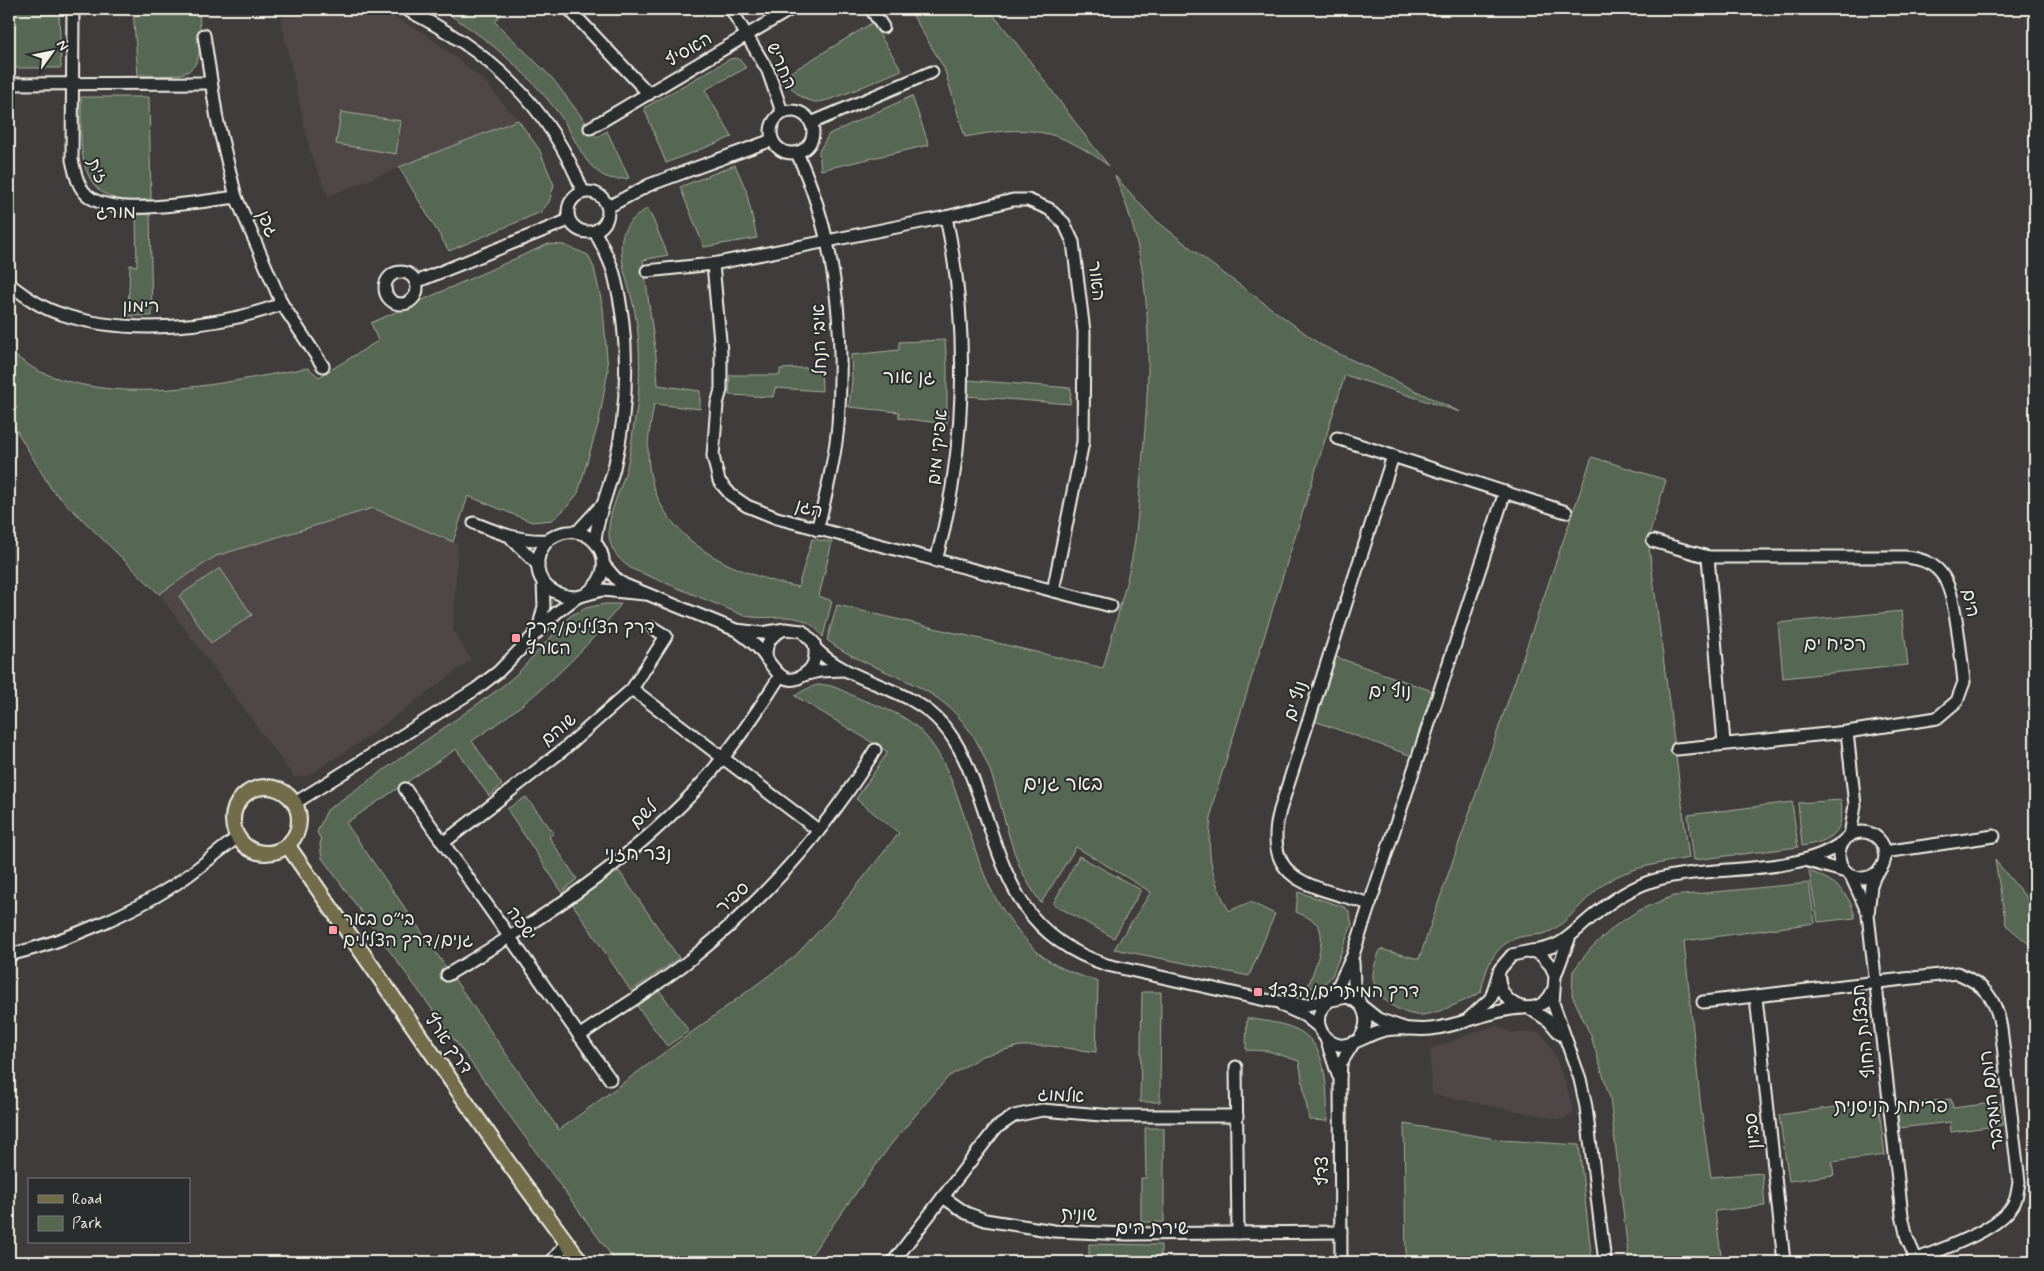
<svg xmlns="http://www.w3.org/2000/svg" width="2044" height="1271" font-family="Mynerve,'Playpen Sans Hebrew',sans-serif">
<rect width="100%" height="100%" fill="#403c3c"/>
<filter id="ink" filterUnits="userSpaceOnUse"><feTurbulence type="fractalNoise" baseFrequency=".02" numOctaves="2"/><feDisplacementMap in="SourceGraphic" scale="10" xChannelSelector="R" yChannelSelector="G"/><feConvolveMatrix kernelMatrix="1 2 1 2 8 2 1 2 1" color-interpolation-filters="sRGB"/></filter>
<g filter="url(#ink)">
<!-- built -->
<g fill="#4f4646">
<polygon points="286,9 369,9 390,15 424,33 459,60 485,82 518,120 328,196 311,155 281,21"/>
<polygon points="373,508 458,544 453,629 471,660 359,743 307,776 294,777 159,594 216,556"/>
<polygon points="1496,1025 1512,1033 1541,1032 1553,1051 1566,1084 1574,1113 1562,1120 1432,1094 1430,1049"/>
</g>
<!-- green -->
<g fill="#576852" stroke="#a6ac9d">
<polygon points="9,9 57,9 59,12 61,68 9,68"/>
<path d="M133,9H199C199,28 208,68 181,74C168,77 151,75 138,75Z"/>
<path d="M440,9H505L495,22L552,78L597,137L607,131L629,178C617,180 607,180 597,171C582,160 571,130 559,114C528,72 485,36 440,9Z"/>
<path d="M909,9H988C1032,59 1067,115 1109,166C1056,127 1028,125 965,137L944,68Z"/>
<path d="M872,23L902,70C886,76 828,104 815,102C799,99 792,89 783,77Z"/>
<polygon points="736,58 740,60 746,68 705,90 732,137 666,163 644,108 730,59"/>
<polygon points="912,96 929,145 821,170 819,151 829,134"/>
<path d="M81,97H149L151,199C140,200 127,203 116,199C73,186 82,132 81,97Z"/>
<polygon points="341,112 401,121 396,154 336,144"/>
<polygon points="518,120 539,149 554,185 549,202 541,212 449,251 399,167"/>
<polygon points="735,165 746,190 757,238 704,247 680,187"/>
<path d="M1115,176L1153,218L1207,261L1321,345L1460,412L1345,375L1214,799C1206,844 1207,870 1229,911L1250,902L1275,914L1249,976L1114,949L1151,892L1076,847L1041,903C1033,892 1026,880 1020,867C999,818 999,766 963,722C928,678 870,673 827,640L837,605L1103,668C1113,632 1124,595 1132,558C1138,527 1139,495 1142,464C1151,364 1156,271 1115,176Z"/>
<path d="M648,208L668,255L643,260L656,356L658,385L700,391V409L654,404C652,419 648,434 648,450C648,535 726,572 798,587L812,539L832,542L819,596L832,601L823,637C802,606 775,622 745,616L632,569C589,541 617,505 627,467C631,452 632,435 635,419C641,389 641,342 635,313C631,290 618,261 622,238C625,223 636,216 648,208Z"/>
<polygon points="150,214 152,316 128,316 130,265 137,266 136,215"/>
<path d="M548,244L564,245L588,255L594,268L603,308L608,370L599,421L578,493L566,508L552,520L532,522L468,496L453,542L373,508L216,556L159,594L52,490L9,418L17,408L9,395V352C19,358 30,367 41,372C126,408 222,382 308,368L319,377L378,341L371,323Z"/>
<polygon points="945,340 947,366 947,424 899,418 899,412 849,407 852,380 851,355 899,350 899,342"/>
<polygon points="821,367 822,391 775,388 773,397 729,395 730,375 780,375 780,369"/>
<polygon points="967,380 1071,388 1070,404 966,396"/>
<path d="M1592,457L1666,480L1648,539L1689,858C1662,863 1629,867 1605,883C1587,896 1573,917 1554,929C1546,935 1534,935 1525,936C1495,941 1486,966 1481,992C1467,1000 1432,1017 1416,1015C1396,1012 1374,996 1373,976C1373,967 1378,957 1380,949L1419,959Z"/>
<polygon points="220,568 252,615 211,643 179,596"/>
<path d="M604,604H621C575,663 533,700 472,741L502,785L489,796L456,749L346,823L559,1130L794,957L832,917L899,833L856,799L888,752L795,696C823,677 830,685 858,698C875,705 898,712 913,724C962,762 966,855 1001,907C1015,927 1034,954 1056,965C1069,972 1084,977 1098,982L1096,1052L1051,1046H1020L982,1056L948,1077L892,1143L806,1262H616L322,858L320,845L321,840L317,832L327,810L499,689L518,673L570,616L586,608Z"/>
<polygon points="1902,611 1908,665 1783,678 1778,623"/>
<polygon points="1336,657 1435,692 1412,756 1314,721"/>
<polygon points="526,797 554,833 549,837 577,879 562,892 507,809"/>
<path d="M1841,800C1845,832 1833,841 1802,846L1798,803Z"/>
<polygon points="1792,802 1798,847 1694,860 1688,815"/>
<polygon points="1079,856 1141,890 1114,938 1053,904"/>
<polygon points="1995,860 2035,908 2035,949 2006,925"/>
<polygon points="619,871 679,958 631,991 572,903"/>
<path d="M1809,871C1833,880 1850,891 1855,918L1818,922Z"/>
<polygon points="1809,883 1815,923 1684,941 1701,1109 1711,1177 1762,1173 1765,1206 1715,1211 1722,1262 1629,1262 1610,1098 1591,1036 1572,995 1573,971 1591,948 1615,926 1639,910 1673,896"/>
<path d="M1298,892L1344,907L1349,911L1352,924L1332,976L1325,983L1307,989C1312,974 1329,938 1317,924C1312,919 1303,915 1296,912Z"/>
<polygon points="659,990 689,1031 667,1046 637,1006"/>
<polygon points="1142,992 1161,992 1160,1102 1140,1102"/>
<path d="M1247,1018C1262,1021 1279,1022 1293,1028C1329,1041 1326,1089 1328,1121L1309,1120L1299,1061L1268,1051L1246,1050Z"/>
<polygon points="1951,1099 1953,1108 2000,1102 2003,1125 1951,1132 1950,1122 1899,1128 1897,1106"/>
<polygon points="1878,1101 1885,1155 1832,1162 1834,1175 1789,1181 1779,1115"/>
<polygon points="1404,1124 1502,1140 1579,1145 1592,1262 1406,1262"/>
<polygon points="1145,1128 1164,1128 1164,1222 1141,1222 1141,1178 1146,1178"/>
<polygon points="1089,1244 1161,1245 1161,1262 1089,1262"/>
</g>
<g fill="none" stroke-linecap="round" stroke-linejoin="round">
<!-- minor casing -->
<g stroke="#f4f1e8" stroke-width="15">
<g id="minor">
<path d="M73,9L72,160C75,172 77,186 87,195C113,219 202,201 236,197"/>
<path d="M405,9C487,49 550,106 583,192"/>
<polyline points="569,9 649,94"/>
<polyline points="731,9 768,71 782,112"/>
<polyline points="871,9 883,27"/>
<polyline points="204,35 217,119 236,197 282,304 323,366"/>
<polyline points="9,84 210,83"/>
<circle cx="792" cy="132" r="21"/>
<polyline points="811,123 932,72"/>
<polyline points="590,128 791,9"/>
<path d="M797,153C836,237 845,333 838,425C835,460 826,496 817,530"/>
<circle cx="588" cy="212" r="20"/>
<polyline points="608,207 649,185 772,140"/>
<polyline points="713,264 721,352 721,390 717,404 713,456 719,481 731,495 747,506 777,518 1111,606"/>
<polyline points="647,271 713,264 946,217 1013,200 1028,200 1049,209 1064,223 1073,242 1084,332 1083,442 1053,591"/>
<circle cx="401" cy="288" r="16"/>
<polyline points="416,282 569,220"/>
<path d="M9,284C25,296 41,308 61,314C126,336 218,328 282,304"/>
<polyline points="1337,438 1566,512"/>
<path d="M474,523C499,533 520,542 548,540"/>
<polyline points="577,532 600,507"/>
<polyline points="512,539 538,565"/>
<path d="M595,541C597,516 608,492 614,468C629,407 630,335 614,274C610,260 602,245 595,232"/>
<path d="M1653,541L1708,557H1905C1945,560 1950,585 1956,619C1959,637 1961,655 1963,673L1964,682L1957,701L1937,718L1847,732L1677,749"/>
<polyline points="1708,557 1724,743"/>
<path d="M936,561C966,450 970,329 946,217"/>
<path d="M604,565L618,581L625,585L736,630L762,633L785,629L802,631L814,643C816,653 816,665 807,672C783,693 772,664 760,650C753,642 744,636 736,630"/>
<path d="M577,597C555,597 535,584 538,560C539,552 544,543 551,538C590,514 625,565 587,593"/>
<polyline points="538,630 544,606 543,582"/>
<path d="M815,648C851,685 909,685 943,725C961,746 970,771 979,796C1006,875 1019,936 1107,965L1265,1000L1306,1005L1347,997L1354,1000L1378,1019L1407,1029"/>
<path d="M767,660C764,648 769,636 781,631"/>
<polyline points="804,675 820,671 843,670"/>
<polyline points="632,689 818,830"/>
<polyline points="1847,732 1855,805 1850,836"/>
<polyline points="405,789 610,1079"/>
<polyline points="295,803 476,689 498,672 556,613 577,597 602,590 645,594"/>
<circle cx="1862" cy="855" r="23"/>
<polyline points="443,843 563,750 632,689 666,636 653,628"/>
<polyline points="1884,852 1994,836"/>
<polyline points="1808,861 1846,872"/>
<polyline points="1876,873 1871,885 1868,915 1902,1215 1907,1238 1916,1259"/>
<polyline points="1851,876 1866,909"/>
<path d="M1370,904C1315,886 1260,884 1280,810L1393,456"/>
<path d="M1532,951C1563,948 1571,934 1593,916C1611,901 1630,888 1652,881C1709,863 1797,878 1844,841"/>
<path d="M9,955C67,941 138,911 186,877C204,864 220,850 238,837"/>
<polyline points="1353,962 1354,985 1360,1004"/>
<path d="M447,975C535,923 623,867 694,792C726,757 755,716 780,676"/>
<polyline points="1555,976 1569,939"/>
<path d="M1499,979C1501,1009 1541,1020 1553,990"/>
<polyline points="1756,997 1784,1262"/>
<polyline points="1332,999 1353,955 1505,492"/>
<path d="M1328,1002C1321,1007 1317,1016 1319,1025C1321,1035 1329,1043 1339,1045C1351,1047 1369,1034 1382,1031C1398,1026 1415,1031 1431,1029C1464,1025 1491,1009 1524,1008"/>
<path d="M1703,1002L1957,973C1984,984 1996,998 2001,1028L2019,1182C2018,1188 2017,1196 2015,1201C2002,1231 1939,1249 1911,1262"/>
<polyline points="1283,1006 1305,1016 1320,1028"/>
<polyline points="1529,1008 1549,1021 1560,1034"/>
<polyline points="1466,1021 1491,998 1500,969 1512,955 1531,951 1540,954 1551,966 1555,976 1553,1003 1580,1079 1586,1107 1605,1262"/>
<path d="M579,1036C616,1010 656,987 691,959C763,901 827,829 875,750"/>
<path d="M1360,1038C1367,1028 1368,1018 1362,1007"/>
<polyline points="1326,1039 1338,1075"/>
<polyline points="1236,1067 1238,1233"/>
<polyline points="943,1197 966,1213 985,1220 1054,1231 1127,1234 1341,1232"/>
<polyline points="551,1262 566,1244"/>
<polyline points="893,1262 996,1128 1014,1116 1042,1110 1113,1116 1237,1116"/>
<polyline points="1341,1262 1340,1079 1341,1063 1354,1042"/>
</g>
</g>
<!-- major casing -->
<g stroke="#f4f1e8" stroke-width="18">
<g id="major">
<circle cx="266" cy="820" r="33"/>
<polyline points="288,846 507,1161 581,1262"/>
</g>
</g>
<!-- minor -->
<use href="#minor" stroke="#2a2d2e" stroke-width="11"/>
<!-- major -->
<use href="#major" stroke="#726c4b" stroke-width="14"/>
</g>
</g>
<!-- markers -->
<g fill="#ff9aa2" stroke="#2a2d2e" stroke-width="2">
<rect x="511" y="633" width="10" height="10" rx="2.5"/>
<rect x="328" y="925" width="10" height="10" rx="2.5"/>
<rect x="1253" y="987" width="10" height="10" rx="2.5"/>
</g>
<g text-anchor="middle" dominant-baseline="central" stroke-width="4" stroke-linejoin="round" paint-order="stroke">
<!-- street labels -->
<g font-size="18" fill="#f4f1e8" stroke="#2a2d2e">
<text transform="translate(689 50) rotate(-30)">האסיף</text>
<text transform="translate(781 66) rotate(66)">החריש</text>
<text transform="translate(97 171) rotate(66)">זית</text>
<text transform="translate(267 224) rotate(67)">גפן</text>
<text transform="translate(1096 281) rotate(83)">האור</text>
<text x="141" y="307">רימון</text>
<text transform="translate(820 340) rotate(-92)">איבי הנחל</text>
<text transform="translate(938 447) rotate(-84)">אפיקי מים</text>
<text transform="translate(809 509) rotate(16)">הגן</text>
<text transform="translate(1970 603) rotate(78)">הים</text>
<text transform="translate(1296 701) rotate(-72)">נוף ים</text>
<text transform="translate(559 730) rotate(-40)">שוהם</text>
<text transform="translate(644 815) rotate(-44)">לשם</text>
<text transform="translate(733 898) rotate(-43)">ספיר</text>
<text transform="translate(521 924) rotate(55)">ישפה</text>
<text transform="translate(1864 1031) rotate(-97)">חבצלת החוף</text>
<text transform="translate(448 1044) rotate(55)">דרך ארץ</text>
<text transform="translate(1061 1096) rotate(3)">אלמוג</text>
<text transform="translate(1992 1100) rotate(-97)">רותם המדבר</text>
<text transform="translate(1753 1131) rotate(-96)">סביון</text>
<text transform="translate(1323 1171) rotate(-90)">צדף</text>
<text transform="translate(1079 1215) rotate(2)">שונית</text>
</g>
<!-- poi labels -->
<g font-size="18" fill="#f4f1e8" stroke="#2a2d2e" text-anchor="start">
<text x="526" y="628">דרך הצלילים/דרך<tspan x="526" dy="21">הארץ</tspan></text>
<text x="343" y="920">בי״ס באר<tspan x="343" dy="21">גנים/דרך הצלילים</tspan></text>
<text x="1268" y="992">דרך המיתרים/הצדף</text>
</g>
<!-- neighbourhood labels -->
<g font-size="19" fill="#f4f1e8" stroke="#2a2d2e">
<text x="116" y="212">מורג</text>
<text x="909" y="377">גן אור</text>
<text x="1835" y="644">רפיח ים</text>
<text x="1390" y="691">נוף ים</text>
<text x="638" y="854">נצר חזני</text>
<text x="1891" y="1106">פריחת הניסנית</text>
<text x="1152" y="1228">שירת הים</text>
</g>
<!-- quarter labels -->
<g font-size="20" fill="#f4f1e8" stroke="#2a2d2e">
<text x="1063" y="784">באר גנים</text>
</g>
</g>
<!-- margin -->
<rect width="2044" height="1271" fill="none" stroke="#2a2d2e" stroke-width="30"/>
<rect x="15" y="15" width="2014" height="1241" fill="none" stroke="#f4f1e8" stroke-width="2" filter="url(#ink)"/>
<!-- legend -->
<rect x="28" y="1178" width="162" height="65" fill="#2a2d2e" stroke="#7b7b78"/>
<rect x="38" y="1195" width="25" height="8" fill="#726c4b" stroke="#7b7b78"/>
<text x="72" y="1204" font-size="15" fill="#f4f1e8">Road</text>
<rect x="38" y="1216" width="25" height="15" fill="#576852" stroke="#7b7b78"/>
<text x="72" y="1228" font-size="15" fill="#f4f1e8">Park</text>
<!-- north arrow -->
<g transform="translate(52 52) rotate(57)" stroke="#2a2d2e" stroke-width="4" paint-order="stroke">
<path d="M0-4L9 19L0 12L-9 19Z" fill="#f4f1e8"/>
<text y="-8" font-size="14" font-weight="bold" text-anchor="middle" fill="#f4f1e8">N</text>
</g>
</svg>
